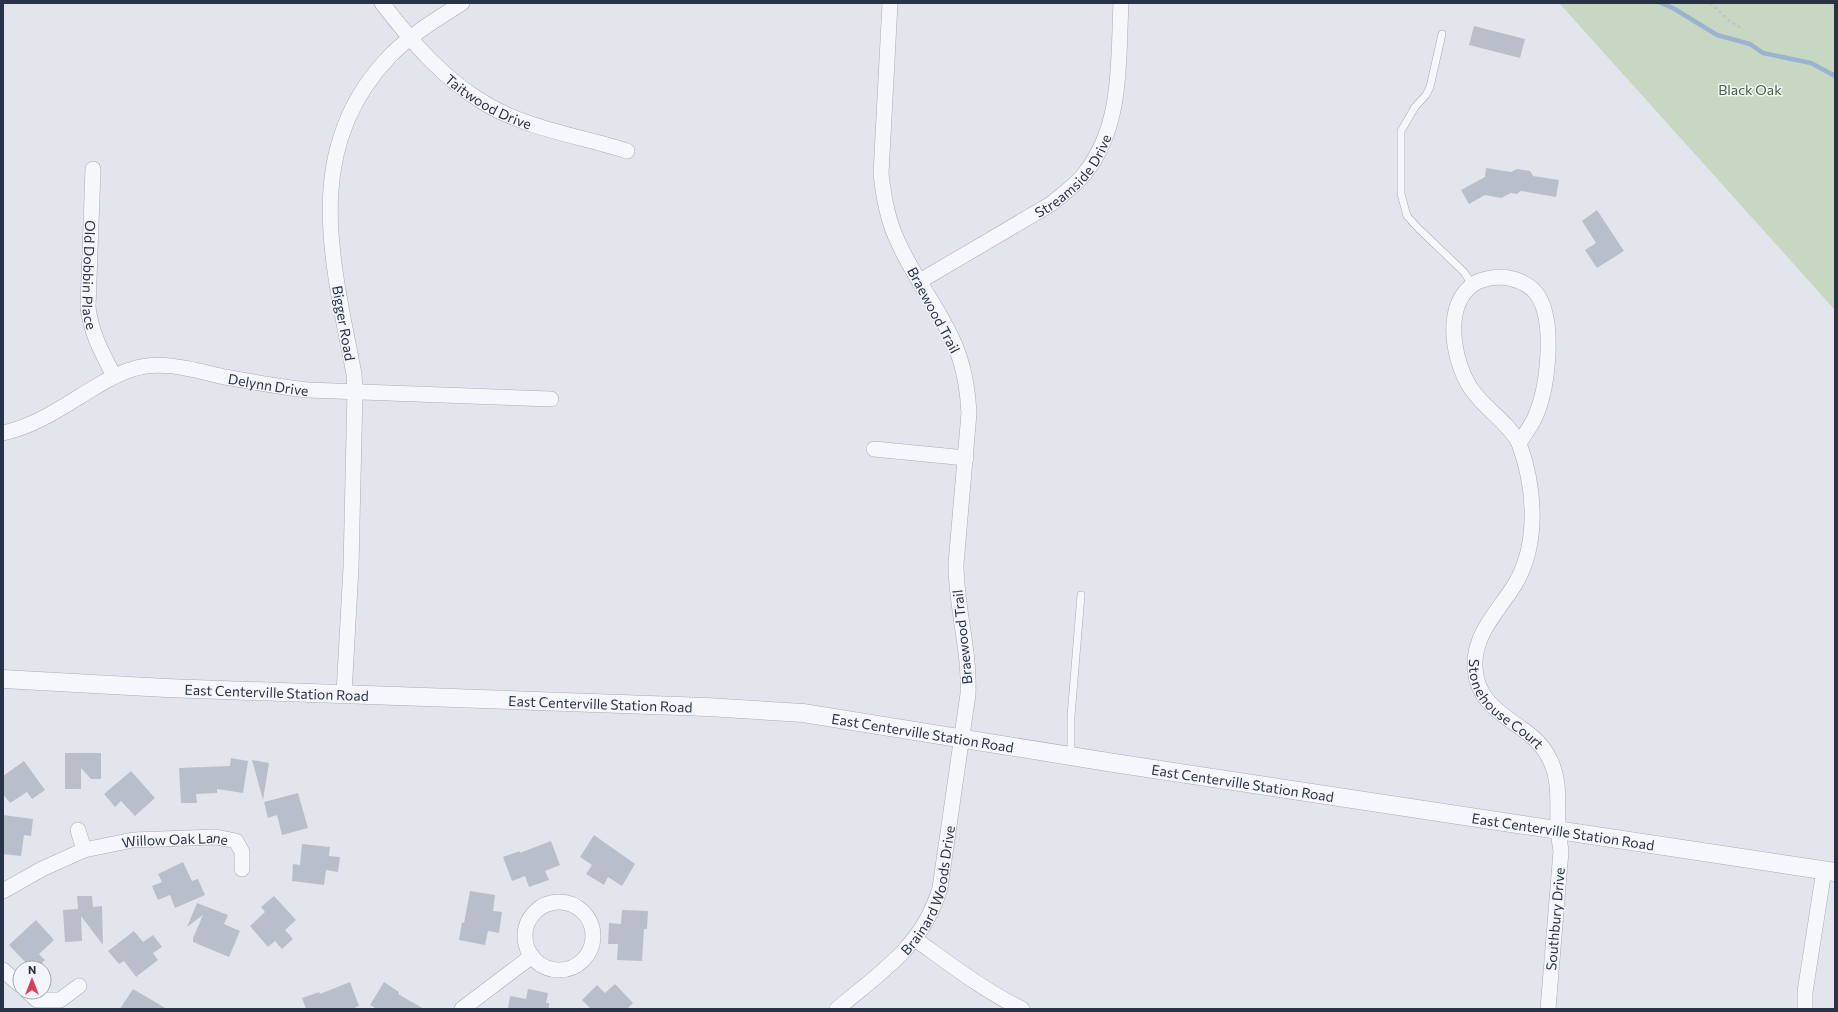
<svg xmlns="http://www.w3.org/2000/svg" width="1838" height="1012" font-family="Commissioner,sans-serif">
<rect width="100%" height="100%" fill="#e2e6ec"/>
<!-- green -->
<polygon fill="#c8d7c2" points="1559,3 1835,3 1835,310"/>
<g fill="none" stroke-linecap="round" stroke-linejoin="round">
<!-- stream -->
<polyline stroke="#9ab4cf" stroke-width="4.5" points="1661,3 1673,8 1717,35 1750,44 1763,53 1811,63 1835,76"/>
</g>
<!-- building -->
<g fill="#b9bfca">
<polygon points="1474,26 1525,39 1520,58 1469,45"/>
<polygon points="1486,168 1511,172 1517,169 1530,171 1533,176 1559,180 1556,197 1521,191 1517,194 1511,193 1501,198 1485,195 1469,204 1461,190 1485,177"/>
<polygon points="1597,210 1624,251 1597,268 1585,250 1596,243 1582,221"/>
<polygon points="65,753 101,753 101,779 91,779 81,768 81,789 65,789"/>
<polygon points="231,758 248,761 243,793 217,789 217,793 196,794 197,803 181,803 179,768 230,766"/>
<polygon points="252,760 269,763 263,800"/>
<polygon points="24,761 45,790 32,799 27,792 10,803 3,794 3,776"/>
<polygon points="131,771 155,798 135,816 121,801 115,807 104,794"/>
<polygon points="298,793 308,828 282,835 277,815 268,818 264,802"/>
<polygon points="3,815 33,819 31,836 24,835 21,856 3,854"/>
<polygon points="594,835 635,864 622,886 608,877 604,885 586,874 592,865 580,857"/>
<polygon points="551,841 560,865 545,871 549,880 529,887 525,876 512,881 503,857 520,851 520,853"/>
<polygon points="302,844 330,847 329,856 340,857 338,872 326,870 324,885 292,881 293,864 300,865"/>
<polygon points="183,862 192,881 198,879 205,895 175,908 170,895 158,900 152,886 162,882 158,874"/>
<polygon points="470,891 495,895 493,911 502,912 499,933 488,931 485,945 459,940 462,922 464,923"/>
<polygon points="77,896 92,896 93,907 102,906 103,945 81,916 82,941 65,942 63,910 78,909"/>
<polygon points="274,896 296,920 285,930 293,939 282,949 275,941 268,947 250,926 265,912 261,907"/>
<polygon points="197,903 228,915 224,924 240,931 229,957 193,942 193,938 203,915 187,927"/>
<polygon points="622,910 648,911 647,929 644,929 642,961 617,960 618,944 608,944 609,923 621,924"/>
<polygon points="36,920 54,940 39,954 45,960 37,968 31,968 9,945"/>
<polygon points="134,931 143,942 153,935 162,947 153,953 158,960 136,977 124,961 119,964 108,951"/>
<polygon points="350,982 359,1006 352,1009 306,1009 302,998 319,992 320,994"/>
<polygon points="384,982 399,992 398,994 424,1009 377,1009 370,1005"/>
<polygon points="615,984 633,1003 627,1009 591,1009 582,1000 597,985 605,993"/>
<polygon points="133,989 167,1009 120,1009"/>
<polygon points="528,989 548,993 546,1003 549,1003 549,1009 508,1009 510,996 526,999"/>
</g>
<g fill="none" stroke-linecap="round" stroke-linejoin="round">
<!-- service casing -->
<g stroke="#a6adb7" stroke-width="8">
<g id="service">
<polyline points="1442,34 1430,87 1426,95 1415,107 1401,131 1401,194 1407,216 1419,229 1464,272 1473,286"/>
<polyline points="1071,756 1071,716 1081,595"/>
</g>
</g>
<!-- minor casing -->
<g stroke="#a6adb7" stroke-width="16">
<g id="minor">
<path id="s1" d="M382,3C412,42 443,79 486,104C528,129 581,136 627,151"/>
<path id="s2" d="M93,169L88,307C91,333 102,353 114,376"/>
<path d="M1504,277C1516,279 1528,283 1536,293C1556,319 1548,386 1536,415C1532,425 1525,434 1519,443C1508,422 1486,410 1472,390C1453,363 1441,302 1477,282C1486,278 1495,277 1504,277Z"/>
<path id="s3" d="M920,281L1051,204C1063,194 1076,185 1085,173C1123,125 1118,61 1121,3"/>
<path id="s4" d="M3,433C36,426 64,406 92,389C104,382 116,374 130,370C162,359 193,370 225,377C253,382 280,387 308,390L551,399"/>
<path id="s5" d="M1519,443C1536,490 1540,550 1510,592C1494,615 1473,638 1475,668C1478,717 1530,721 1548,756C1561,778 1557,802 1558,827C1558,835 1560,843 1561,851L1548,1009"/>
<polyline points="874,449 966,458"/>
<path d="M344,694L351,567L355,391L354,374C333,263 300,150 389,57C410,35 437,19 462,3"/>
<polyline points="78,830 84,850"/>
<path id="s6" d="M3,891L42,869L84,850L133,840L216,837L236,841L242,852V869"/>
<circle cx="559" cy="936" r="34"/>
<path d="M915,939C950,964 983,990 1022,1009"/>
<polyline points="3,970 20,985"/>
<polyline points="28,992 37,1000 60,1000 79,986"/>
<polyline points="462,1009 532,956"/>
<path id="s7" d="M837,1009C881,972 923,946 940,888L968,694C970,650 956,608 956,564L969,413C968,395 966,377 960,359C947,318 917,284 899,244C888,222 884,199 881,174L890,3"/>
<polyline points="1805,1009 1805,992 1824,870"/>
</g>
</g>
<!-- tertiary casing -->
<g stroke="#a6adb7" stroke-width="19">
<g id="tertiary">
<path id="s8" d="M3,679L166,688L707,707L803,713L1114,763L1835,872"/>
</g>
</g>
<!-- path -->
<polyline stroke="#c0c4cb" stroke-width="2.5" stroke-dasharray="3 3" stroke-linecap="butt" points="1710,3 1730,21 1741,28"/>
<!-- service -->
<use href="#service" stroke="#f6f7fa" stroke-width="7"/>
<!-- minor -->
<use href="#minor" stroke="#f6f7fa" stroke-width="15"/>
<!-- tertiary -->
<use href="#tertiary" stroke="#f6f7fa" stroke-width="18"/>
</g>
<g text-anchor="middle" dominant-baseline="central" stroke-width="3" stroke-linejoin="round" paint-order="stroke">
<!-- park labels -->
<g font-size="14" fill="#3d6334" stroke="#f2f5f9">
<text x="1750" y="89">Black Oak</text>
</g>
<!-- street labels -->
<g font-size="14" fill="#283346" stroke="#f2f5f9">
<text stroke="none"><textPath href="#s1" startOffset="147">Taitwood Drive</textPath></text>
<text stroke="none"><textPath href="#s3" startOffset="188">Streamside Drive</textPath></text>
<text stroke="none"><textPath href="#s2" startOffset="106">Old Dobbin Place</textPath></text>
<text transform="translate(934 310) rotate(62)">Braewood Trail</text>
<text transform="translate(344 323) rotate(80)">Bigger Road</text>
<text stroke="none"><textPath href="#s4" startOffset="283">Delynn Drive</textPath></text>
<text transform="translate(962 637) rotate(-96)">Braewood Trail</text>
<text stroke="none"><textPath href="#s8" startOffset="274">East Centerville Station Road</textPath></text>
<text stroke="none"><textPath href="#s5" startOffset="289">Stonehouse Court</textPath></text>
<text stroke="none"><textPath href="#s8" startOffset="598">East Centerville Station Road</textPath></text>
<text stroke="none"><textPath href="#s8" startOffset="922">East Centerville Station Road</textPath></text>
<text stroke="none"><textPath href="#s8" startOffset="1246">East Centerville Station Road</textPath></text>
<text stroke="none"><textPath href="#s8" startOffset="1570">East Centerville Station Road</textPath></text>
<text stroke="none"><textPath href="#s6" startOffset="183">Willow Oak Lane</textPath></text>
<text stroke="none"><textPath href="#s7" startOffset="156">Brainard Woods Drive</textPath></text>
<text transform="translate(1555 919) rotate(-85)">Southbury Drive</text>
</g>
</g>
<!-- border -->
<rect width="1838" height="1012" fill="none" stroke="#283346" stroke-width="8"/>
<!-- north arrow -->
<g transform="translate(32 980)"><circle r="19" fill="#f2f5f9" stroke="#a1a7b1"/>
<path d="M0-3L7 15L0 10L-7 15Z" fill="#dd3b55"/>
<text y="-6" font-size="11" font-weight="bold" text-anchor="middle" fill="#283346">N</text>
</g>
</svg>
